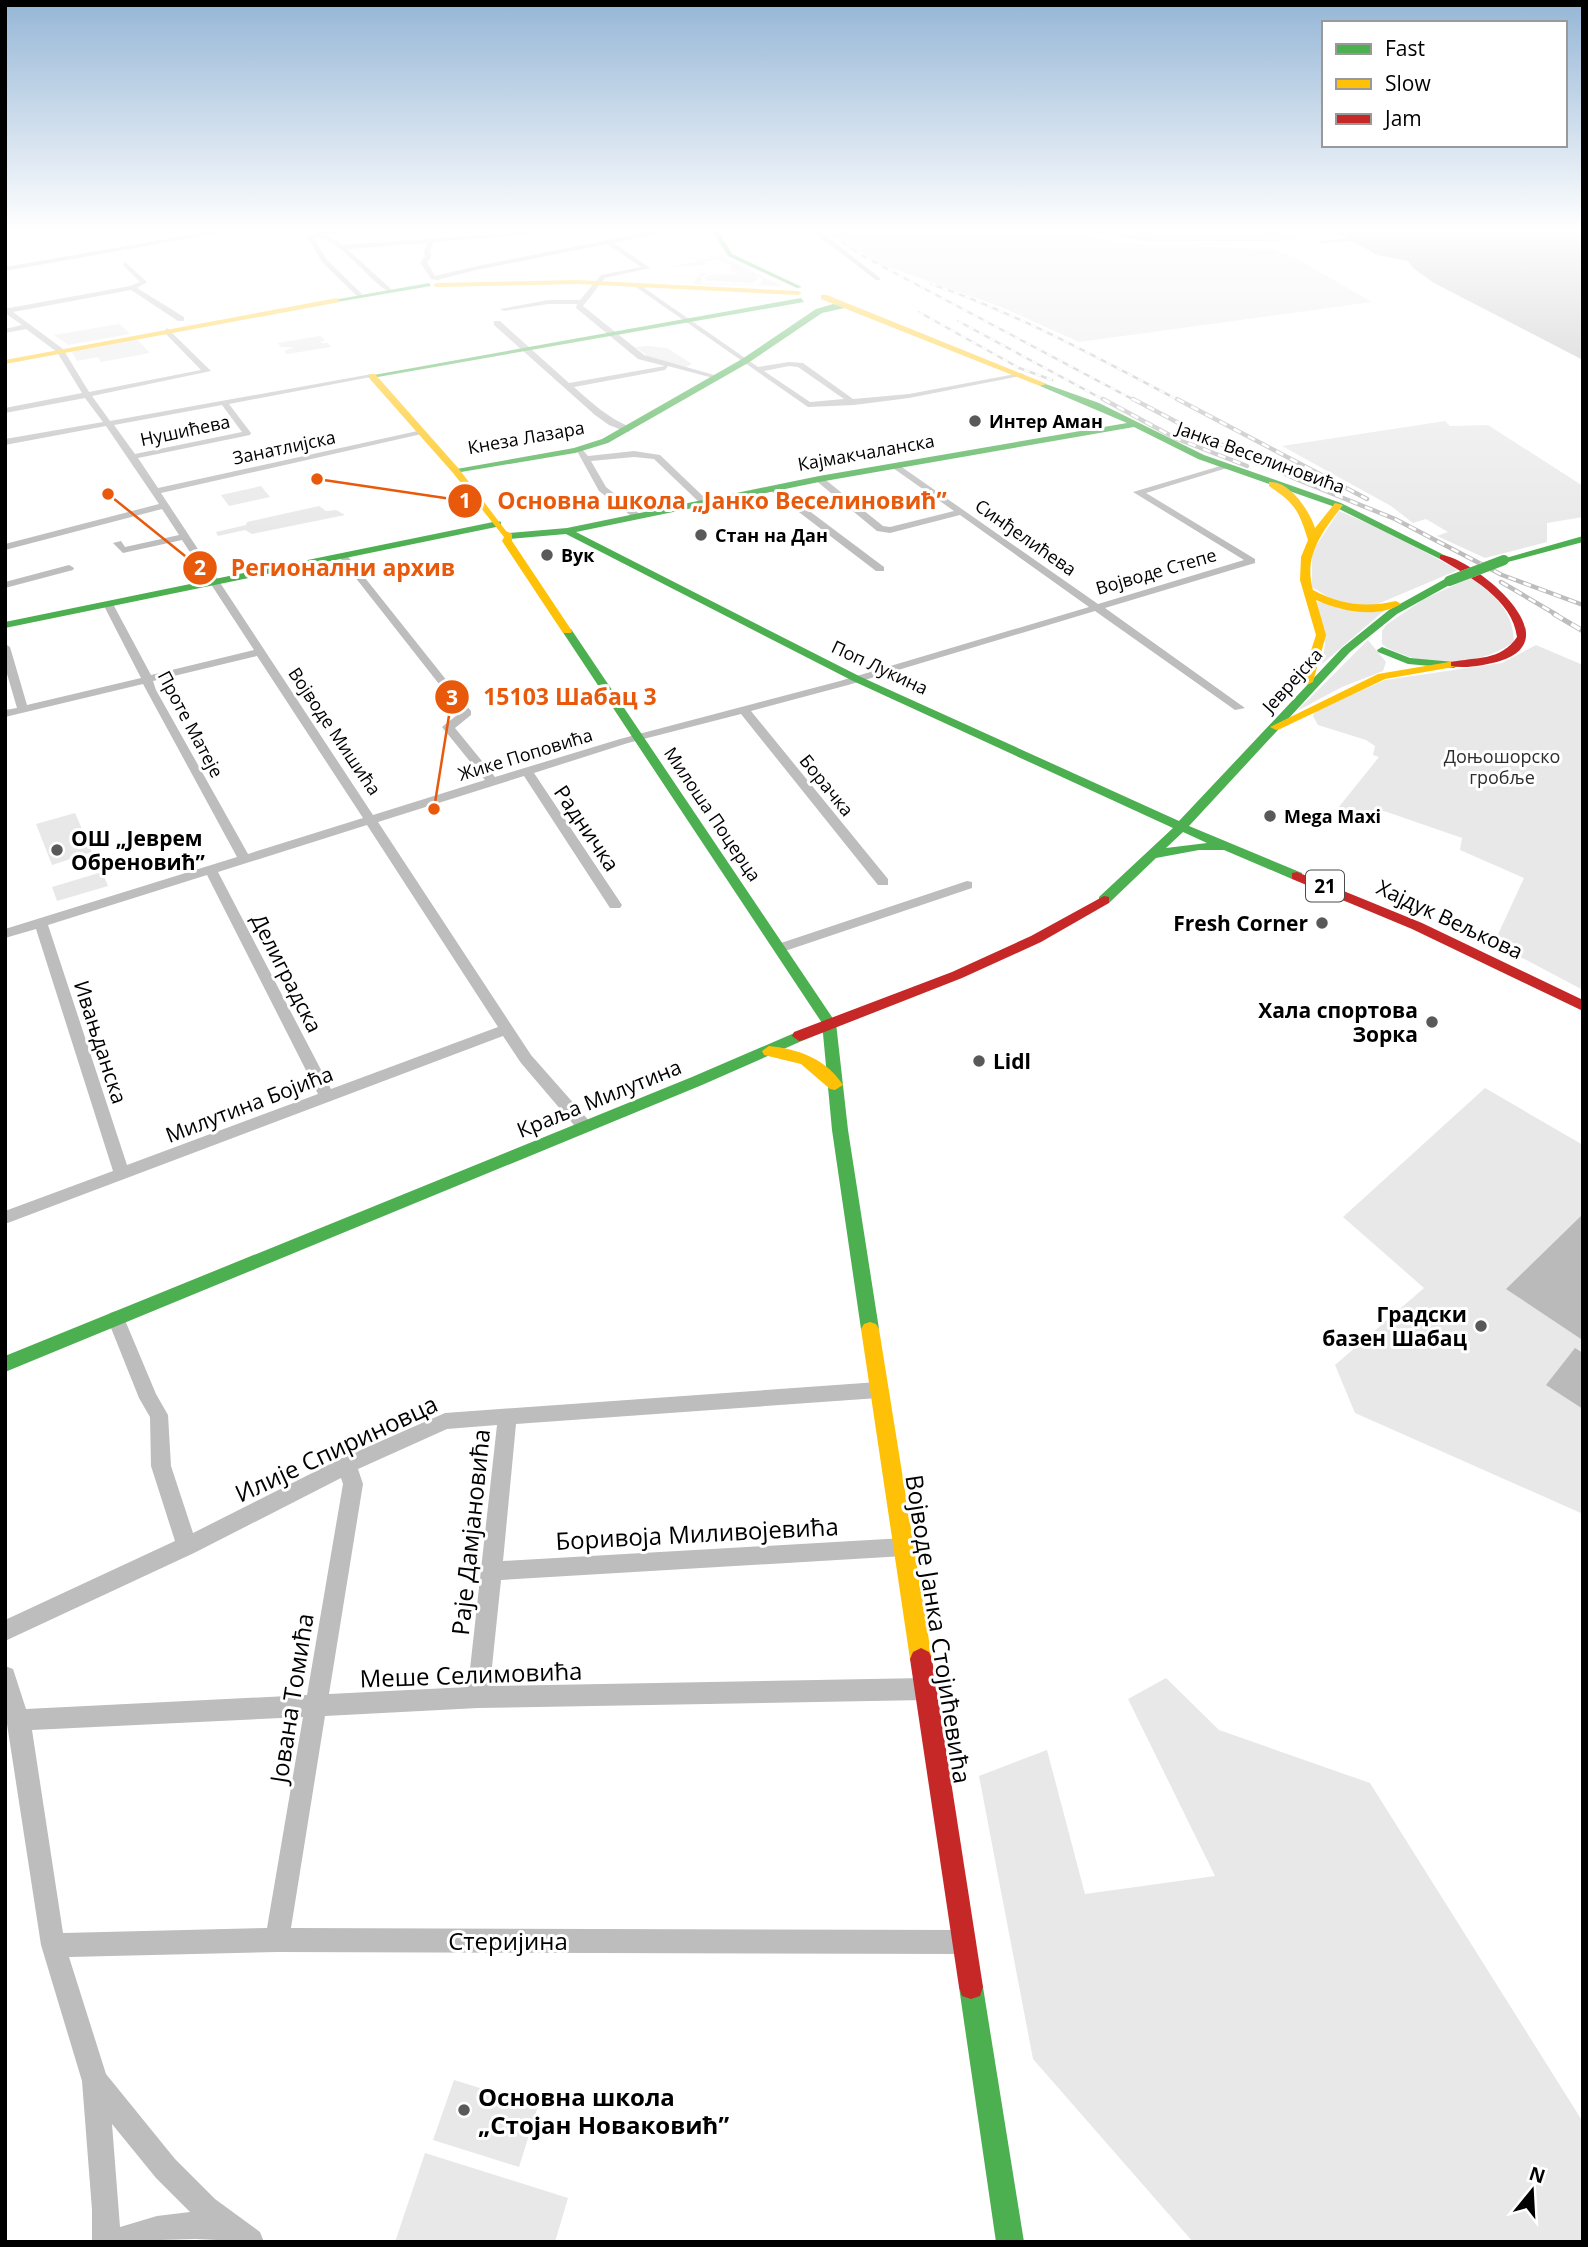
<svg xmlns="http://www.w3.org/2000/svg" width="1588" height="2247" font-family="'Open Sans',sans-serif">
<rect width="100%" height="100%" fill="#fff"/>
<!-- green -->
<g fill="#e8e8e8">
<polygon points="830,231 1064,231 1126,244 1272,249 1290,255 1372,302 1079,342 1001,307 878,263"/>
<polygon points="1106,231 1277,231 1294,234 1300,240 1143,238"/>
<polygon points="720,256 780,285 781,286 693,284 700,273 709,273 700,277 703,282 697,283 766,285 759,284 763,279 755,275 758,279 751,283 706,281 704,277 712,274 735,275 736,272 726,271 733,270 730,268 732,266 717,259 704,262 707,265 671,267"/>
<polygon points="119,324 130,334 68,345 54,335"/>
<polygon points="320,336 325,340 320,343 328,343 331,347 287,354 284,351 294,347 281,347 278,343"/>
<polygon points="137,339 150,353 101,362 98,357 77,361 72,352"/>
<polygon points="648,346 667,348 692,364 686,367 649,357 635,347"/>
<polygon points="1445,421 1450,426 1488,425 1583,486 1583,517 1547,523 1547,542 1485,558 1437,536 1448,532 1426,519 1413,523 1391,506 1282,446"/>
<polygon points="261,486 270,497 229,506 221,495"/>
<polygon points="319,506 326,511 336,510 345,515 252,534 245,530 218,536 216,532 246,525 247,522"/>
<polygon points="1339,511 1388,532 1458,570 1373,606 1342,606 1312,587 1312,552"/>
<path d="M1472,577C1495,598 1513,609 1514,642C1490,659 1459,664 1429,662C1416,661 1400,653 1387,648L1382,644V631L1386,625L1424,599Z"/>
<polygon points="1317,602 1386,609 1322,664 1325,644"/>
<polygon points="1368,640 1386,662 1383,671 1342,687 1297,711"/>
<polygon points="1536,645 1583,665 1583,990 1494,943 1524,878 1460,850 1462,838 1384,811 1363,813 1338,808 1379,757 1373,755 1375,746 1366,740 1318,725 1313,716 1315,711 1385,680 1502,663"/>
<polygon points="75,813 92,852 52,865 36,824"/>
<polygon points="102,872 108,886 57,901 52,887"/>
<polygon points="1485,1088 1583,1145 1583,1514 1355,1413 1335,1365 1424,1288 1343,1217"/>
<polygon points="1166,1678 1219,1730 1370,1783 1583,2122 1583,2242 1193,2242 1033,2059 979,1776 1047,1750 1085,1894 1215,1876 1128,1699"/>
<polygon points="454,2080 538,2106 519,2167 433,2140"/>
<polygon points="425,2153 568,2198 555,2242 395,2242"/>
</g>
<!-- water -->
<g fill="#bababa">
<polygon points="1335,231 1583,231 1583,360 1434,283 1413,268 1408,261 1377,255"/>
<polygon points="1583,1214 1583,1337 1581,1339 1506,1289"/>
<polygon points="1575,1348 1583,1353 1583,1409 1546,1385"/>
</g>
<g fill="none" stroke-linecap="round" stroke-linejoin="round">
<!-- canal -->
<g fill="#bababa" fill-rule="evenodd">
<polygon points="1094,231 1142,237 1304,241 1142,241"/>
<polygon points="1369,237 1371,240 1322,243 1319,241"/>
</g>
<!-- street -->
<g fill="#bdbdbd" fill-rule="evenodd">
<polygon points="213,231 230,231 5,271 5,267"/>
<path d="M314,231H351L329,236L342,245L527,232L530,234L434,242L430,251L431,258L427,262L435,276C484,264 534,255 583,245C611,240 639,231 668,231L614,243L650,268L605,278L583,306L644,355L721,377L717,379L668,366L665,370L574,387C592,403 608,418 630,427V431L627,432L609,425L595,415L494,325V321H500L569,383L665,366L638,359L576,308L577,304H548L504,311L500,309L548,300H580L601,275L641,267L607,244L476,270L437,280L431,279L420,262L425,257L424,251L427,243L347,249L391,289L389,292C368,281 338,235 314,238L327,260L362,294L359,298L322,262L307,236L316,233Z"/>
<polygon points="812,231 820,231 880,278 880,280 876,280"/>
<path d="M125,262L147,282L137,288L184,317V321H178L131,290L13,312L63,349L89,392L201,370L164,332L167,328L211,371L92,396L110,421L372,374L376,376L229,404L251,433L250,435L138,458L158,488L422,430L426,433L161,493L373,815L485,780L442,727L461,712L340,558V554H346L471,711V715L455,728L495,777L620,739L840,681L1089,607L960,515L890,533L877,531L814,479L822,477L883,526L890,527L954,511L893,468L892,466L896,463L1098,604L1244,560L1133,492L1227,464V468L1146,493L1255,559V563L1105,608L1245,708L1235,710L1095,611L848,685L751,711L888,879V885H878L741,714L628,743L534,773L622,905L620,908H610L524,776L378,822L531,1055L591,1123L593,1127L591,1131H579L521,1063L503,1036L5,1224V1211L113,1171L36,929L5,938V929L237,857L143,684L5,717V710L17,708L5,667V644L10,647L27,705L141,678L103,604L104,602L113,604L151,675L254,650L182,540L123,553L113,543L121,541L125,547L179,535L162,509L5,550V544L159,504L106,426L5,445V439L103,422L85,398L5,413V408L82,393L57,352L26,329L5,333V329L22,325L5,313V307L9,308L130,286L140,282L123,265ZM222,405L242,432L135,454L114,425ZM257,656L363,818L248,854L156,690L153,681ZM367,825L498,1027L331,1089L218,872ZM207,875L318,1094L127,1165L48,925Z"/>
<path d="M633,283H637L758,367L789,362L803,363L853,399L909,394L1021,373L1025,375L909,398L854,405L808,407L633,285ZM789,366L798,367L844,399L810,402L764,371Z"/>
<polygon points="581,448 588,456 634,451 660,455 708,501 700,503 654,459 634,457 591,461 606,487 642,516 634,518 599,491 577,451"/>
<polygon points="770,486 776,486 884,567 884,571 876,571 770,490"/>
<polygon points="69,565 74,568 73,570 5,588 5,582"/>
<polygon points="967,881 972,882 972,888 785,951 780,952 773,948 775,945"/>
<path d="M116,1311L122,1313L156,1394L168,1415L171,1466L193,1533L340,1459L445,1413L878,1382L885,1384L887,1390L885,1396L878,1398L516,1424L503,1561L904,1538L911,1540L914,1547L911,1554L904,1556L501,1580L490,1686L925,1678L933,1681L936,1689L933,1697L925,1700L478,1708L325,1716L291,1928L964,1930L973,1933L976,1942L973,1951L964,1954L277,1952L69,1957L106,2074L175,2159L215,2199L260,2232L264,2242L195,2239L92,2242V2210L82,2081L41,1945L5,1711V1666L13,1669L26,1709L307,1695L343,1484L341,1478L194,1553L5,1641V1620L175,1541L151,1466L150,1417L139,1398L107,1318L110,1313ZM497,1425L468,1687L329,1694L363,1484L358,1469L447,1429ZM303,1717L267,1928L63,1933L32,1730ZM112,2124L156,2178L190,2212L157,2216L120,2227Z"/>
</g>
<!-- fast -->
<g fill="#4caf50" fill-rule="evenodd">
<polygon points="712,231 718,231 732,254 802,287 797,288 728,256"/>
<polygon points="429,283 431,286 337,302 333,300"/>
<polygon points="801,298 804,302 372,378 368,376"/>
<polygon points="833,304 849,307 822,313 748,363 608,443 575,453 455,473 451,470 574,448 602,439 742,359 816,309"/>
<path d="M1040,382L1099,403L1204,455L1341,503L1448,557L1440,559L1335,507L1198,459L1134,427L819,482L576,532L861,677L1179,821L1342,648L1389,610L1445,579H1453V583L1397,614L1350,652L1189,826L1302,873V879H1292L1224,850H1199L1156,858L1109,903H1099V897L1173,828L853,681L566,534L509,539L504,536L509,533L567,528L819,476L1127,423L1040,386ZM1183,832L1207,843L1166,848Z"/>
<polygon points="498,521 501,522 501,526 5,628 5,622"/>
<polygon points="1583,536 1583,542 1504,563 1499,560"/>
<polygon points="563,629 571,629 836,1023 848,1130 879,1329 876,1334 870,1336 864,1334 861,1329 832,1130 822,1023 562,631"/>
<polygon points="1382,647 1410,658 1454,662 1459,665 1454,668 1408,664 1378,652 1377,650"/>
<polygon points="799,1031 806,1036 804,1040 702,1085 5,1372 5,1356 692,1077"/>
<polygon points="971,1975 980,1978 983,1987 1024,2242 996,2242 959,1987 962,1978"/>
</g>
<!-- slow -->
<g fill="#ffc107" fill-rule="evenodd">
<polygon points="577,280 798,291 802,293 798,295 577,284 436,287 433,285 436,283"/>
<polygon points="821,295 827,295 1047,384 1040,386 821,299"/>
<polygon points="337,298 340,302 5,364 5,360"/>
<polygon points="369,374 375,374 459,469 506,531 512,534 512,541 572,631 571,633 563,633 502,541 504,537 453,473 369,378"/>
<path d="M1269,482C1290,481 1309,510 1315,528L1335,503L1343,505C1323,531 1303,555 1313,590C1341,605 1366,608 1396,601L1401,604C1377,619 1340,611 1316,600L1326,635L1313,682L1307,685L1301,682L1316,635L1300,580L1301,557L1308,540C1299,511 1295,503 1269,486Z"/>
<polygon points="1455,661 1460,664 1459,666 1385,679 1280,729 1276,730 1270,727 1378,674"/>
<path d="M769,1046C799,1049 826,1059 843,1085L835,1090L830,1089L801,1064L764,1055L762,1051Z"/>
<polygon points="870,1322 876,1324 879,1329 932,1659 929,1666 921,1670 913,1666 910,1659 861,1329 864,1324"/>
</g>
<!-- jam -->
<g fill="#c62828" fill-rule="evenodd">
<path d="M1440,555C1464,553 1576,637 1500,661C1485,665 1466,669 1451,666V662C1476,657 1501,661 1517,637C1513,600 1469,576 1440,559Z"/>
<polygon points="1297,872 1422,923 1583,1000 1583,1011 1412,929 1292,879 1292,873"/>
<polygon points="1104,896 1109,897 1109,903 1041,942 962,978 804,1040 799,1041 792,1036 794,1032 952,972 1031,936"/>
<polygon points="921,1648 929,1652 932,1659 983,1987 980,1996 971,1999 962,1996 959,1987 910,1659 913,1652"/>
</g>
<!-- rail-far2 casing -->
<g stroke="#bdbdbd" stroke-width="2.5">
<g id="rail-far2">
<polyline points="827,231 861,255 1136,401"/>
<path d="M931,284C1019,314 1098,358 1180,401"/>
<polyline points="919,312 1019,368 1052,380"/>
<polyline points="958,321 1106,401"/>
</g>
</g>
<!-- rail-far1 casing -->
<g stroke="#bdbdbd" stroke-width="4.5">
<g id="rail-far1">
<polyline points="1103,399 1175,438 1247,466"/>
<polyline points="1133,399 1207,438 1296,479 1395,519 1502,575 1583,605"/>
<polyline points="1177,399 1367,499"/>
<polyline points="1501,582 1557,615"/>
</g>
</g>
<!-- rail casing -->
<g stroke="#bdbdbd" stroke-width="5">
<polyline id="rail" points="1554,614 1583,631"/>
</g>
<!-- rail-far2 -->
<use href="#rail-far2" stroke="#fff" stroke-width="2" stroke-dasharray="6" stroke-linecap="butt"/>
<!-- rail-far1 -->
<use href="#rail-far1" stroke="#fff" stroke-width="2.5" stroke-dasharray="8" stroke-linecap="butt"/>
<!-- rail -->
<use href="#rail" stroke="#fff" stroke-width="3.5" stroke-dasharray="10" stroke-linecap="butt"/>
<!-- fast-bridge casing -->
<g stroke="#dbdbdb" stroke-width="10" stroke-linecap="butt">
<polyline id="fast-bridge" points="1449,581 1504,560"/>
</g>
<!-- fast-bridge -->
<use href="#fast-bridge" stroke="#4caf50" stroke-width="10"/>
</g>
<!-- sky -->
<linearGradient id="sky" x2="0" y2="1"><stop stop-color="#95b6d6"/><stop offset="0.42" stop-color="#fff"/><stop offset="1" stop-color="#fff" stop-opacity="0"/></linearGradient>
<rect width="1588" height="546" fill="url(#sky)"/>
<!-- markers -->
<g fill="#595959" stroke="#fff" stroke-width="2.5">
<circle cx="975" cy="421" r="7"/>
<circle cx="701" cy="535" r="7"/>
<circle cx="547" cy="555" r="7"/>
<circle cx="1270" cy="816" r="7"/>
<circle cx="57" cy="850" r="7"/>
<circle cx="1322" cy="923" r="7"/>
<circle cx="1432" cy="1022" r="7"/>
<circle cx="979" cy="1061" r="7"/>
<circle cx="1481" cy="1326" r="7"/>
<circle cx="464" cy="2110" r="7"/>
</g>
<g text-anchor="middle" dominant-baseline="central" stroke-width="6" stroke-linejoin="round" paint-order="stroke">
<!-- far-poi labels -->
<g font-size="18" font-weight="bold" fill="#000" stroke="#fff" text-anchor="start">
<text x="989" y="421">Интер Аман</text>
<text x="715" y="535">Стан на Дан</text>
<text x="561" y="555">Вук</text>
<text x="1284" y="816">Mega Maxi</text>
</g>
<!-- far-street labels -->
<g font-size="18" fill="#000" stroke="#fff">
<text transform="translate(185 430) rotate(-12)">Нушићева</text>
<text transform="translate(526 437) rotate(-10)">Кнеза Лазара</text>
<text transform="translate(284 447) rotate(-12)">Занатлијска</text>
<text transform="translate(866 452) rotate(-10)">Кајмакчаланска</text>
<text transform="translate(1261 457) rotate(20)">Јанка Веселиновића</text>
<text transform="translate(1026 537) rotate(35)">Синђелићева</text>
<text transform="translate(1156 571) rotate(-16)">Војводе Степе</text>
<text transform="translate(880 667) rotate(25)">Поп Лукина</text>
<text transform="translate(1292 680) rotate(-48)">Јеврејска</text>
<text transform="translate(191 724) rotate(62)">Проте Матеје</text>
<text transform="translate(335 731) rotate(56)">Војводе Мишића</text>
<text transform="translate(525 754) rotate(-17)">Жике Поповића</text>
<text transform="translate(827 785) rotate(51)">Борачка</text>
<text transform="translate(713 814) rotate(56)">Милоша Поцерца</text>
</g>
<!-- far-park labels -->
<g font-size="18" fill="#2d2d2d" stroke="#fff">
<text x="1502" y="756">Доњошорско<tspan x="1502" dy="21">гробље</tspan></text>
</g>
<!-- shield labels -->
<rect fill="#fff" stroke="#4c4c4c" stroke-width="2" x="1306" y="870.5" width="38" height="31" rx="5"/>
<g font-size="19" font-weight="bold" fill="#000">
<text x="1325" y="886">21</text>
</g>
<!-- street labels -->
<g font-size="21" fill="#000" stroke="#fff">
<text transform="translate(587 828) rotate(56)">Радничка</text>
<text transform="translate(1450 919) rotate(25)">Хајдук Вељкова</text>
<text transform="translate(287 973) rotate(63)">Делиградска</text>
<text transform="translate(101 1042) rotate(72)">Ивањданска</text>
<text transform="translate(599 1098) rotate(-22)">Краља Милутина</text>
<text transform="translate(249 1104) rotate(-21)">Милутина Бојића</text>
</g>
<!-- poi labels -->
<g font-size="21" font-weight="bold" fill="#000" stroke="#fff" text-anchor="end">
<text x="71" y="838" text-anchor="start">ОШ „Јеврем<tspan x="71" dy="24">Обреновић”</tspan></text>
<text x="1308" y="923">Fresh Corner</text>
<text x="1418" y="1010">Хала спортова<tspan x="1418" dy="24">Зорка</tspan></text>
<text x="993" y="1061" text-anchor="start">Lidl</text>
<text x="1467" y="1314">Градски<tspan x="1467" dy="24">базен Шабац</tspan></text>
</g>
<!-- near-street labels -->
<g font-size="24" fill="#000" stroke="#fff">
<text transform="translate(336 1448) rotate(-25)">Илије Спириновца</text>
<text transform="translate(470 1532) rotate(-84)">Раје Дамјановића</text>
<text transform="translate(697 1533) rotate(-3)">Боривоја Миливојевића</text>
<text transform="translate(939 1629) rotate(81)">Војводе Јанка Стојићевића</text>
<text transform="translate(471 1674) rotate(-2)">Меше Селимовића</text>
<text transform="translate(291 1698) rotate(-81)">Јована Томића</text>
<text x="508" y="1940">Стеријина</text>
</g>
<!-- near-poi labels -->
<g font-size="24" font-weight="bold" fill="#000" stroke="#fff" text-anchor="start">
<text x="478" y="2096">Основна школа<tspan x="478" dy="28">„Стојан Новаковић”</tspan></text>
</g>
</g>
<!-- callouts -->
<path fill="none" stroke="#e8590c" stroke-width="2.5" d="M317 479L465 501M108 494L200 568M434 809L452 697"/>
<g fill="#e8590c" stroke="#fff" stroke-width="2.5">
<circle cx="317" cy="479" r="7"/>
<circle cx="108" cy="494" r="7"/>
<circle cx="434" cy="809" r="7"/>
<circle cx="465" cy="501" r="18"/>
<circle cx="200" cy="568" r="18"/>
<circle cx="452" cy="697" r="18"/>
</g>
<g font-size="21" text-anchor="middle" font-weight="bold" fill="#fff">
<text x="465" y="508">1</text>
<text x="200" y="575">2</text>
<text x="452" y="705">3</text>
</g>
<g font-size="23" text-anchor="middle" font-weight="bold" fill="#e8590c" stroke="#fff" stroke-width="6" stroke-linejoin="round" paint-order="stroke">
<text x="722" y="509">Основна школа „Јанко Веселиновић”</text>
<text x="343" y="576">Регионални архив</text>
<text x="570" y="705">15103 Шабац 3</text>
</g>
<!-- border -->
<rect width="1588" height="2247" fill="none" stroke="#000000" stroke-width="14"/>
<!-- legend -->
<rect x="1322" y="21" width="245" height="126" fill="#ffffff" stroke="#999999" stroke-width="2"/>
<rect x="1336" y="44" width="35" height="10" fill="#4caf50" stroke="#999999" stroke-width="2"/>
<text x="1385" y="56" font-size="21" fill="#000000">Fast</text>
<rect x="1336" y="79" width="35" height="10" fill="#ffc107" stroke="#999999" stroke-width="2"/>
<text x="1385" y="91" font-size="21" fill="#000000">Slow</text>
<rect x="1336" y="114" width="35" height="10" fill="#c62828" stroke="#999999" stroke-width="2"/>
<text x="1385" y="126" font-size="21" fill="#000000">Jam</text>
<!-- north arrow -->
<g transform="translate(1532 2191) rotate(18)" stroke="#ffffff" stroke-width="5" paint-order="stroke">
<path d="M0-5L12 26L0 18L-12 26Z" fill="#000000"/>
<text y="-10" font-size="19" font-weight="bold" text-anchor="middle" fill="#000000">N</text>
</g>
</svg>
